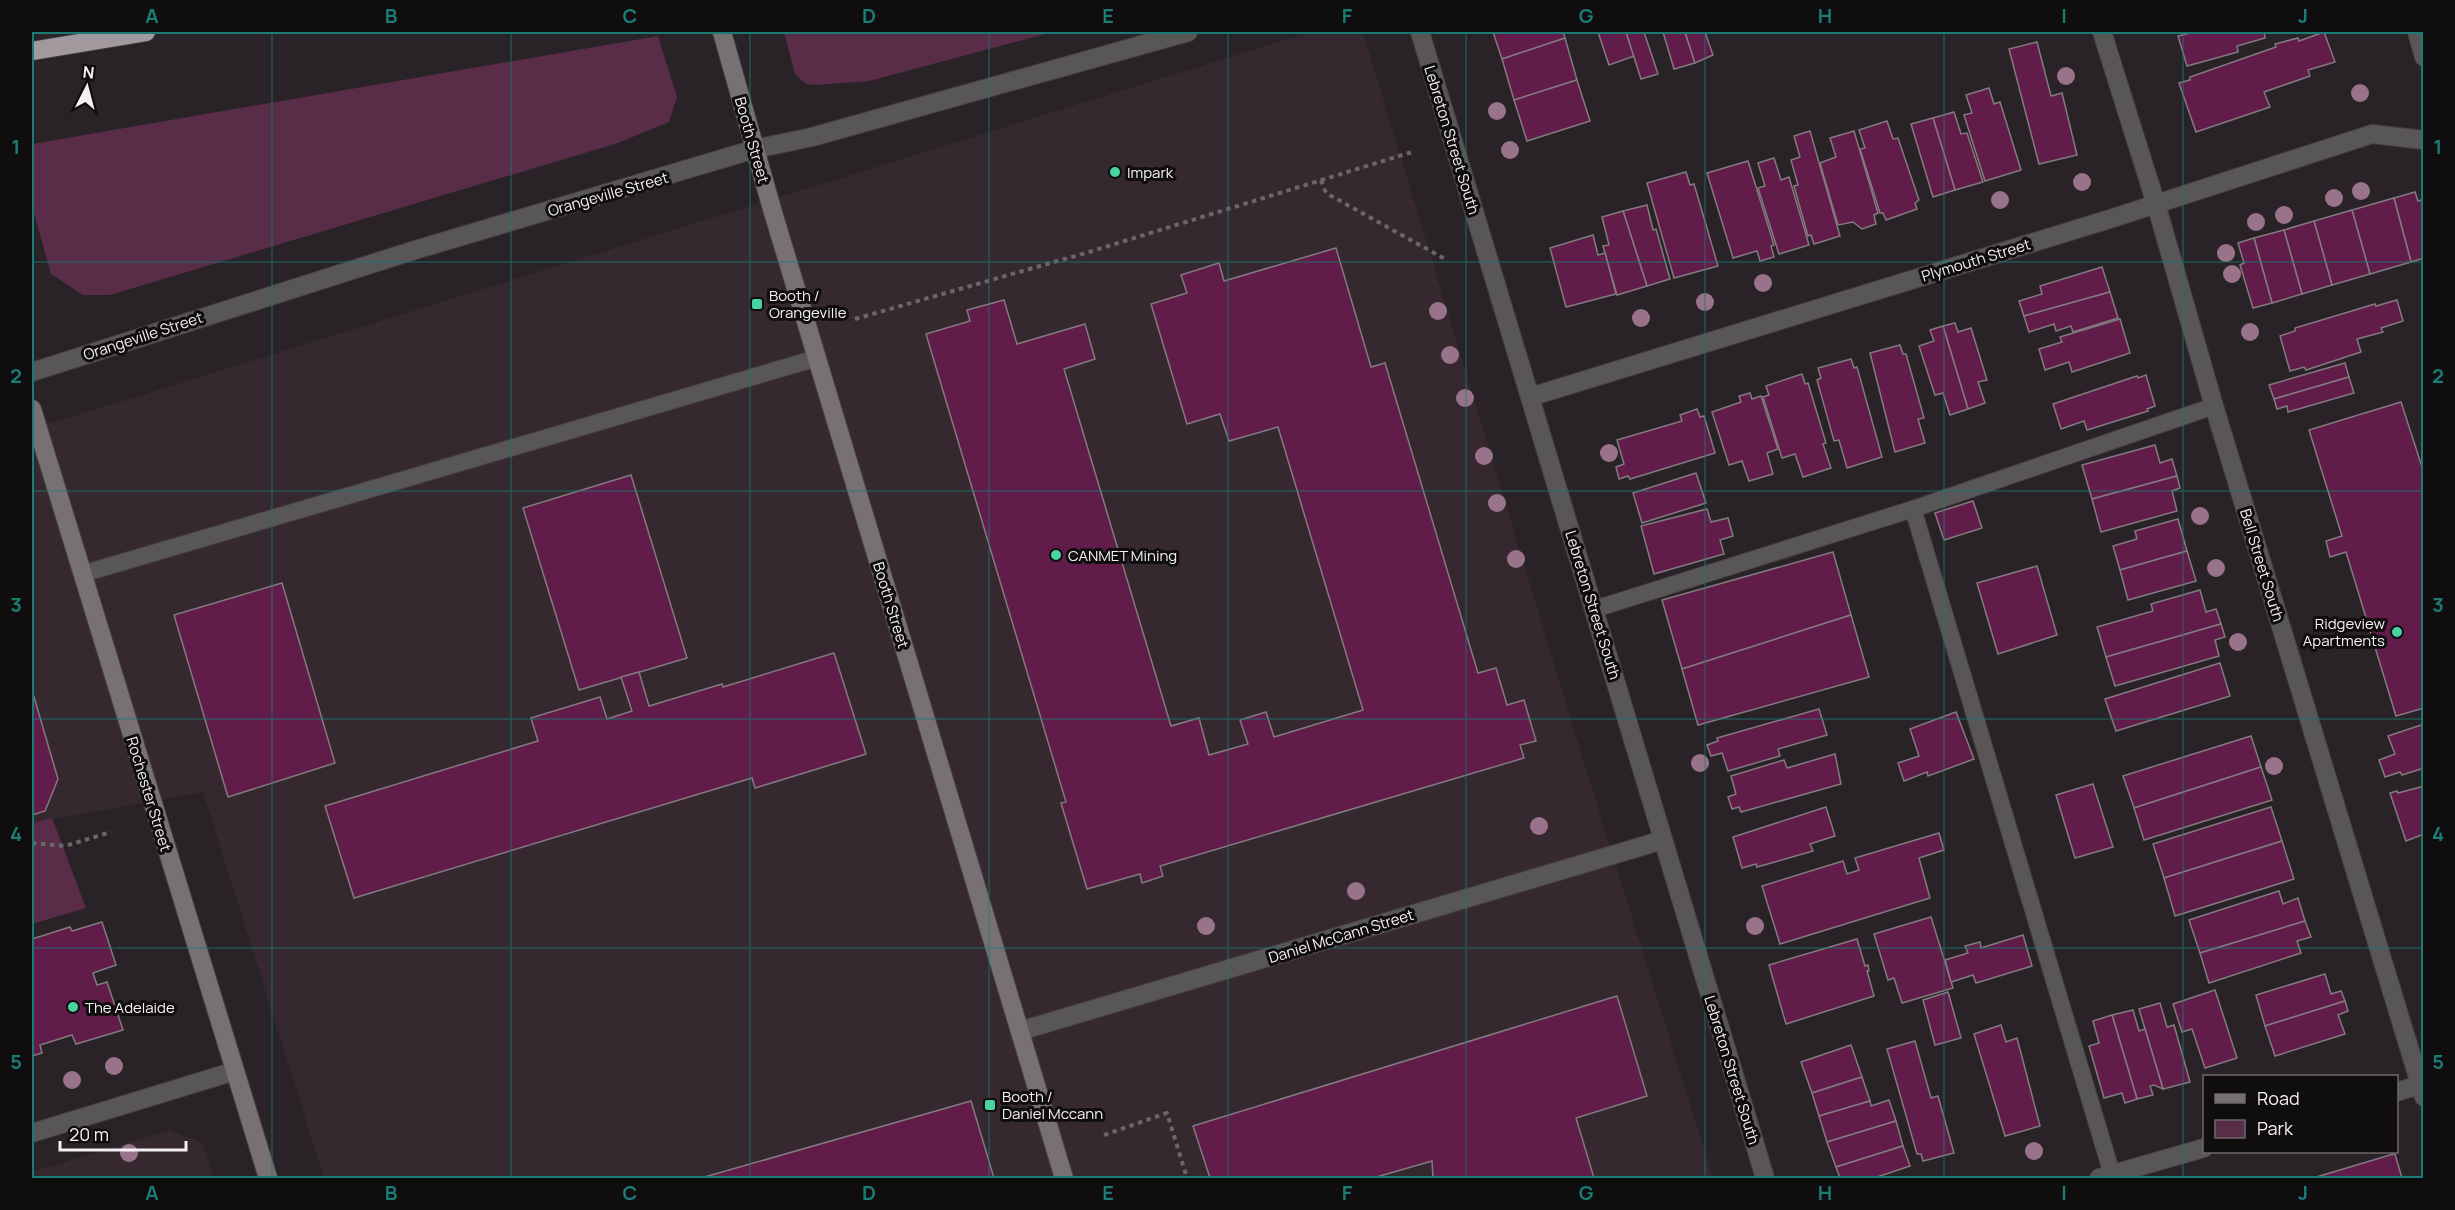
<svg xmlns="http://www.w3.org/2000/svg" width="2455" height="1210" font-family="Manrope,sans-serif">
<rect width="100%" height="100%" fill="#292327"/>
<!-- built -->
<g fill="#35282f">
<polygon points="1311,32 1363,32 1577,740 1713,1178 324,1178 203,792 32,823 32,429"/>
<polygon points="169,1130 203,1143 214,1178 32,1178 32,1172"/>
</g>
<!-- green -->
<g fill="#592c48">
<polygon points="784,32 1053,32 869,81 818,85 806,84 795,74"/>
<polygon points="658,36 677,97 669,122 618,143 110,295 83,295 51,274 32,206 32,144"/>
<polygon points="52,818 86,908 32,924 32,823"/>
</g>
<!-- building -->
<g fill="#611c4a" stroke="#827a7f" stroke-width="1.5">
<polygon points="1493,32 1563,32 1565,38 1502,59"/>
<polygon points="1598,32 1626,32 1634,56 1609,65"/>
<polygon points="1626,32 1644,32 1658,74 1641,79"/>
<polygon points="1663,32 1685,32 1695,63 1674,69"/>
<polygon points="1685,32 1705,32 1713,55 1695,63"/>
<polygon points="2194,32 2264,32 2265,38 2237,46 2238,52 2187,66 2178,36"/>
<polygon points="2324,32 2335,62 2308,70 2310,76 2264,92 2270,107 2196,132 2179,83 2190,80 2190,77 2276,47 2275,44 2298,38 2299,41"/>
<polygon points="1565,38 1577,80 1514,100 1502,59"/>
<polygon points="2037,42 2051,96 2062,93 2077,155 2039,164 2009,49"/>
<polygon points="1577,80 1590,121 1527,141 1514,100"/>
<polygon points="1989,88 1994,104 2000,102 2021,170 1985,181 1964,115 1972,113 1966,95"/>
<polygon points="1954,112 1961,134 1967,133 1983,182 1955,190 1933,118"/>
<polygon points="1933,118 1955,190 1933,197 1911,124"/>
<polygon points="1887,121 1893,139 1898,138 1919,200 1915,203 1917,209 1886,220 1883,213 1880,213 1860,149 1865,148 1859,130"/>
<polygon points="1810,131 1840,236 1814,244 1811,235 1808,236 1794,186 1798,185 1791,160 1800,157 1794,136"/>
<polygon points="1854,131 1878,213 1874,215 1876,224 1862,229 1853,222 1838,225 1820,163 1836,157 1830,138"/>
<polygon points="1774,158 1781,180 1789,177 1809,245 1779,254 1758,188 1765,186 1758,163"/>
<polygon points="1748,161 1774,245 1771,246 1774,257 1760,261 1757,251 1733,258 1707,173"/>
<polygon points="1686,172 1690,185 1694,184 1718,266 1674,278 1647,183"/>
<polygon points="2415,192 2418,201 2424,199 2424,258 2411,262 2394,198"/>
<polygon points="2394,198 2411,262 2370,274 2352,210"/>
<polygon points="1647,205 1653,230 1656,229 1670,279 1647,286 1623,211"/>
<polygon points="2352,210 2370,274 2332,285 2314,221"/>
<polygon points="1623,211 1647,286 1617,295 1603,246 1609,245 1602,217"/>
<polygon points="2314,221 2332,285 2302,294 2284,230"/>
<polygon points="2284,230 2302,294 2272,303 2254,238"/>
<polygon points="1593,235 1598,255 1605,253 1616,294 1566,307 1550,248"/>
<polygon points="2254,238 2272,303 2253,308 2240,265 2244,263 2238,243"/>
<polygon points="1336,248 1371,367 1385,363 1478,673 1496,668 1507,705 1524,700 1536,741 1520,745 1524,758 1160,866 1163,876 1142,883 1140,874 1087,889 1061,803 1066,802 926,334 970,321 967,310 1004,300 1017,344 1085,324 1095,359 1064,369 1171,726 1199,718 1209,755 1248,744 1240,720 1266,712 1274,737 1363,710 1278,427 1229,441 1220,414 1187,424 1151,304 1187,293 1181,275 1219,263 1224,281"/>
<polygon points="2102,267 2110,292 2024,316 2019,301 2042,294 2040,286"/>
<polygon points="2110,292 2118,318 2073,332 2071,326 2056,331 2054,324 2029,332 2024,316"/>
<polygon points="2397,300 2403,321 2381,328 2383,332 2357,339 2361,352 2306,370 2304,367 2290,371 2280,336 2295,331 2295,328 2375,304 2376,306"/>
<polygon points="2120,319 2130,353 2072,372 2069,362 2045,370 2039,349 2062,342 2060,337"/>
<polygon points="1955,323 1958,332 1971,328 1987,380 1978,382 1985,403 1968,409 1943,326"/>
<polygon points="1943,326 1968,409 1950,415 1943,393 1935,395 1919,346 1934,341 1930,330"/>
<polygon points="1900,345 1903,354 1906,354 1924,418 1918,419 1925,443 1895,452 1870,353"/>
<polygon points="1851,359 1854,368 1857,367 1882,457 1847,468 1839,440 1834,441 1817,380 1821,378 1818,368"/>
<polygon points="2345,363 2349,377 2274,399 2269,385"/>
<polygon points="1802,374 1805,384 1808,383 1826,443 1823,444 1831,468 1803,477 1795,454 1782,458 1763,397 1769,395 1766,386"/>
<polygon points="2146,375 2155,406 2147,409 2148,411 2087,430 2084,421 2061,429 2053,404 2137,376 2138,378"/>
<polygon points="2349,377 2354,393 2288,412 2287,406 2277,409 2274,399"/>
<polygon points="1750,393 1752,399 1761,396 1778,449 1767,453 1773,474 1749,481 1742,461 1729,465 1712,412 1741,402 1739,396"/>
<polygon points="2401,402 2424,473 2424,708 2396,716 2346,552 2330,557 2326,541 2342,536 2309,430"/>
<polygon points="1697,409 1700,417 1704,416 1715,453 1630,479 1628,476 1619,479 1616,467 1624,464 1617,440 1682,421 1680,415"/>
<polygon points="2155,445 2160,463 2172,459 2177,476 2092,499 2082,465"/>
<polygon points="1696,473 1706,503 1642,523 1633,493"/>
<polygon points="631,475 687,658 579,690 523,508"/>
<polygon points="2177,476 2180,488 2172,491 2177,511 2101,532 2092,499"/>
<polygon points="1973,501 1982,528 1944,540 1935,513"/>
<polygon points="1707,509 1711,522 1728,518 1733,536 1720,540 1724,554 1654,574 1641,526"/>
<polygon points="2178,519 2187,551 2120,570 2113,546 2137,539 2135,531"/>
<polygon points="2187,551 2196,581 2128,600 2120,570"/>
<polygon points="1833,552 1851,615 1682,669 1662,600"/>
<polygon points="2037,566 2057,635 1998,654 1977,583"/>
<polygon points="282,583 335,763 228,797 174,615"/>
<polygon points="2200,590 2206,612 2216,609 2221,624 2106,657 2097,627 2153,611 2151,604"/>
<polygon points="1851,615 1869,677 1698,725 1682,669"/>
<polygon points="2221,624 2225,637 2215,640 2219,656 2115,686 2106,657"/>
<polygon points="834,653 866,754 755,788 752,778 354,898 325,806 538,741 531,718 600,697 607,719 632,711 621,677 639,672 649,706 722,684 723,687"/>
<polygon points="2220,663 2230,696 2116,731 2105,699"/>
<polygon points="32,690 58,779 45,811 32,815"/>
<polygon points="1819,709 1827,735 1778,749 1780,756 1728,771 1722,753 1711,756 1707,745 1718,741 1717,738"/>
<polygon points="1956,712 1974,759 1928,776 1927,772 1904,781 1898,763 1919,756 1910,729"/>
<polygon points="2424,724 2424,768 2402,775 2400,772 2385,777 2379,760 2395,754 2388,736"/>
<polygon points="2251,736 2261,767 2134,808 2123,776"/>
<polygon points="1835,754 1841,784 1741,812 1739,807 1732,809 1728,797 1736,794 1731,776 1784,760 1787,768"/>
<polygon points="2261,767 2272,800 2144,840 2134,808"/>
<polygon points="2093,784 2113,847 2075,858 2056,795"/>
<polygon points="2424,786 2424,834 2406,841 2390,793 2397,791 2398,793"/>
<polygon points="1826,807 1835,836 1810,844 1813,851 1757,867 1756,864 1742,868 1733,837"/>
<polygon points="2271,807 2282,841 2164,878 2153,844"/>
<polygon points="1939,833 1944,850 1919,858 1930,898 1780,944 1762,886 1843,861 1847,874 1859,870 1855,858"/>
<polygon points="2282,841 2294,879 2175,916 2164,878"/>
<polygon points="2279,891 2283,904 2298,898 2305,921 2200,953 2189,920"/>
<polygon points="1931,917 1953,988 1902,1003 1894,978 1888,980 1874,934"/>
<polygon points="2305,921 2311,937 2297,941 2301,953 2209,983 2200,953"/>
<polygon points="102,922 116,965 93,973 97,985 107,982 123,1030 76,1044 72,1035 40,1045 42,1053 32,1056 32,939 70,927 72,931"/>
<polygon points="2023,935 2032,966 1976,983 1973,975 1951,982 1945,960 1968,953 1965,946 1980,942 1981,948"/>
<polygon points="1857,939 1865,966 1868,965 1869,971 1867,971 1874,996 1786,1024 1769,965"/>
<polygon points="2325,974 2331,994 2341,991 2345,1001 2265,1026 2256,995"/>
<polygon points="2215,990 2237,1058 2205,1068 2192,1029 2182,1032 2173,1004"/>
<polygon points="1948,992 1961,1038 1935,1045 1923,1000"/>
<polygon points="1617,996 1647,1096 1576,1118 1594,1178 1433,1178 1432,1161 1373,1178 1210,1178 1193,1126"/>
<polygon points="2345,1001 2348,1011 2338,1015 2345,1034 2275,1056 2265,1026"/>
<polygon points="2160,1003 2167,1027 2174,1025 2190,1082 2163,1089 2139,1009"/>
<polygon points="2133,1010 2139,1031 2145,1029 2163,1089 2154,1085 2150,1086 2153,1095 2137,1099 2112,1015"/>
<polygon points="2112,1015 2137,1099 2125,1103 2122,1093 2104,1098 2089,1046 2099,1043 2093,1021"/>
<polygon points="2001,1025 2006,1042 2017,1038 2040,1126 2005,1136 1974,1034"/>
<polygon points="1915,1041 1931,1098 1938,1096 1954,1153 1923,1161 1921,1154 1917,1154 1887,1049"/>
<polygon points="1851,1045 1862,1077 1812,1093 1801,1062"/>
<polygon points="1862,1077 1870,1101 1819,1116 1812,1093"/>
<polygon points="1889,1100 1896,1121 1827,1142 1819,1116 1870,1101 1871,1106"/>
<polygon points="971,1101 994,1178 701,1178"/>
<polygon points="1896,1121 1903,1146 1836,1167 1827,1142"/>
<polygon points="1903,1146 1910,1166 1874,1178 1840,1178 1836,1167"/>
<polygon points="2395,1154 2402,1178 2313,1178 2390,1155"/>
</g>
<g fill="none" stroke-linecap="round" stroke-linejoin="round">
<!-- lane casing -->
<g stroke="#464044" stroke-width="18">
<g id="lane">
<polyline points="1913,509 2112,1174"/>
<polyline points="82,574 817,358"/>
<polyline points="1595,609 1913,509 2214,406"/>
</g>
</g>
<!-- street casing -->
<g stroke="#464044" stroke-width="20">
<g id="street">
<polyline points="1420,32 1765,1178"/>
<polyline points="2102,32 2156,204 2214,406 2424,1097"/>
<polyline points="2417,32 2424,57"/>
<polyline points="32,372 415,250 755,149 812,137 1188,32"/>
<polyline points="1530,397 2113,218 2372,134 2424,140"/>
<polyline points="1020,1031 1663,840"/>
<polyline points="2396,1092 2420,1085"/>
<polyline points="32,1133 235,1071"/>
<polyline points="2099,1178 2204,1148"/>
</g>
</g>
<!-- secondary casing -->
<g stroke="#464044" stroke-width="20">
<g id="secondary">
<polyline points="722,32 772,209 1064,1178"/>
<polyline points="32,409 268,1178"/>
</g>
</g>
<!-- highway casing -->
<g stroke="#464044" stroke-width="20">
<polyline id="highway" points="32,51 146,32"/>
</g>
<!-- path -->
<g stroke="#6c666a" stroke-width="4" stroke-dasharray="4.5 4.5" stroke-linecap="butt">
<polyline points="1321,180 1326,193 1445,259"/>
<polyline points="855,319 1089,252 1412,152"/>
<polyline points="32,843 65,846 111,832"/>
<polyline points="1104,1135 1167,1113 1187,1178"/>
</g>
<!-- lane -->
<use href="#lane" stroke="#595658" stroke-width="16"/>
<!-- street -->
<use href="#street" stroke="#595658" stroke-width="18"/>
<!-- secondary -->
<use href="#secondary" stroke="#777174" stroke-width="18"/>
<!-- highway -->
<use href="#highway" stroke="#a1999e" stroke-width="18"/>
</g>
<!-- trees -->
<g fill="#997389">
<circle cx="2066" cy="76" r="9"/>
<circle cx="2360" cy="93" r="9"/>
<circle cx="1497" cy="111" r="9"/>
<circle cx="1510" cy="150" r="9"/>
<circle cx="2082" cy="182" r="9"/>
<circle cx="2361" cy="191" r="9"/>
<circle cx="2334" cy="198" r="9"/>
<circle cx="2000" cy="200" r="9"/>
<circle cx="2284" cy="215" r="9"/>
<circle cx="2256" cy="222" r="9"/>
<circle cx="2226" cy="253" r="9"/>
<circle cx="2232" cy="274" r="9"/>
<circle cx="1763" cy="283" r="9"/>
<circle cx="1705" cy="302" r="9"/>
<circle cx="1438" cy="311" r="9"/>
<circle cx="1641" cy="318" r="9"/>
<circle cx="2250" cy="332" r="9"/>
<circle cx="1450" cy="355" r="9"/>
<circle cx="1465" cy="398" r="9"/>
<circle cx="1609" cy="453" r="9"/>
<circle cx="1484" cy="456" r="9"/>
<circle cx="1497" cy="503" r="9"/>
<circle cx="2200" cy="516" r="9"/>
<circle cx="1516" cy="559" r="9"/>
<circle cx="2216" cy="568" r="9"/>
<circle cx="2238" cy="642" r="9"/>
<circle cx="1700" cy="763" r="9"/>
<circle cx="2274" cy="766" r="9"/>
<circle cx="1539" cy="826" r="9"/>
<circle cx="1356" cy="891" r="9"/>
<circle cx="1206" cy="926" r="9"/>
<circle cx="1755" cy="926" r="9"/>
<circle cx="114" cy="1066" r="9"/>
<circle cx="72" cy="1080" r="9"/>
<circle cx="2034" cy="1151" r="9"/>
<circle cx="129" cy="1153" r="9"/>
</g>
<!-- grid -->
<path fill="none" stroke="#1a7c75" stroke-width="1.5" stroke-opacity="0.55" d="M272,32V1178M511,32V1178M750,32V1178M989,32V1178M1228,32V1178M1466,32V1178M1705,32V1178M1944,32V1178M2183,32V1178M32,262H2424M32,491H2424M32,719H2424M32,948H2424"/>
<!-- markers -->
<g fill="#47d49e" stroke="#100d0f" stroke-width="2">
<circle cx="1115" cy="172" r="6"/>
<rect x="751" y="298" width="12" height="12" rx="3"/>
<circle cx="1056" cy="555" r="6"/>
<circle cx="2397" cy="632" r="6"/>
<circle cx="73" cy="1007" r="6"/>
<rect x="984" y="1099" width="12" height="12" rx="3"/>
</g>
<g text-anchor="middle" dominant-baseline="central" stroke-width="6" stroke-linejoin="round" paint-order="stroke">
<!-- street labels -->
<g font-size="15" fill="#f5f1f3" stroke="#100d0f">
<text transform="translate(752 140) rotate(74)">Booth Street</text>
<text transform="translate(1452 140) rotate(73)">Lebreton Street South</text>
<text transform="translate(608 194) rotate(-16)">Orangeville Street</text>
<text transform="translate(1976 260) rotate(-17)">Plymouth Street</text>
<text transform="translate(143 336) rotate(-18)">Orangeville Street</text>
<text transform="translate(2262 565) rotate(73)">Bell Street South</text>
<text transform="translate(891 605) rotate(73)">Booth Street</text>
<text transform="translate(1593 605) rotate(73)">Lebreton Street South</text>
<text transform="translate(149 794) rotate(73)">Rochester Street</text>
<text transform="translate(1341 936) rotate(-17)">Daniel McCann Street</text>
<text transform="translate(1732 1070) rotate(73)">Lebreton Street South</text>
</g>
<!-- poi labels -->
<g font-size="15" fill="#f5f1f3" stroke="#100d0f" text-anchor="start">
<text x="1127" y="172">Impark</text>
<text x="769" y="295">Booth /<tspan x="769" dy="17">Orangeville</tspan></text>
<text x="1068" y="555">CANMET Mining</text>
<text x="2385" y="623" text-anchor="end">Ridgeview<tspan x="2385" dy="17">Apartments</tspan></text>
<text x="85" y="1007">The Adelaide</text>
<text x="1002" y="1096">Booth /<tspan x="1002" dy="17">Daniel Mccann</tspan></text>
</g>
</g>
<!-- border -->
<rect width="2455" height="1210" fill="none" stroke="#100d0f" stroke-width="66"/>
<!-- legend -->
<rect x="2203" y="1075" width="195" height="78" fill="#100d0f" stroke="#6c686a" stroke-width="1.5"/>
<rect x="2215" y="1094" width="30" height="9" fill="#777174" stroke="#6c686a" stroke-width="1.5"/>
<text x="2257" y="1105" font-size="18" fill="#f5f1f3">Road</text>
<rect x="2215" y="1120" width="30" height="18" fill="#592c48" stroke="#6c686a" stroke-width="1.5"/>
<text x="2257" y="1135" font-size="18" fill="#f5f1f3">Park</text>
<!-- north arrow -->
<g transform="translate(87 87) rotate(6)" stroke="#100d0f" stroke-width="4.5" paint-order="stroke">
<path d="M0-4.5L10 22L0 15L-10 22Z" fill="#f5f1f3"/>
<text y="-9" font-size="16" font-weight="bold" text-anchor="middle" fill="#f5f1f3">N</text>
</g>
<!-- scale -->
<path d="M60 1141v9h126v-9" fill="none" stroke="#f5f1f3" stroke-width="3"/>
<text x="69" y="1141" font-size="18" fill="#f5f1f3" stroke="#100d0f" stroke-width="4.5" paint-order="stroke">20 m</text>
<rect x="33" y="33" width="2389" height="1144" fill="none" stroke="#1a7c75" stroke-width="2"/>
<g font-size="20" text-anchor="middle" font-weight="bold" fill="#1a7c75">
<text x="152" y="23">A</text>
<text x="391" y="23">B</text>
<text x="630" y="23">C</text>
<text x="869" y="23">D</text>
<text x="1108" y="23">E</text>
<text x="1347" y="23">F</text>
<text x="1586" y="23">G</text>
<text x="1825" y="23">H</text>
<text x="2064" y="23">I</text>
<text x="2303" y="23">J</text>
<text x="16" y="154">1</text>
<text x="2438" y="154">1</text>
<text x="16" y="383">2</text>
<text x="2438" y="383">2</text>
<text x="16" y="612">3</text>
<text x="2438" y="612">3</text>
<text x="16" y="841">4</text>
<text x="2438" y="841">4</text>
<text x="16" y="1069">5</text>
<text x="2438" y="1069">5</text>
<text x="152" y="1200">A</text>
<text x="391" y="1200">B</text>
<text x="630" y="1200">C</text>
<text x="869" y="1200">D</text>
<text x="1108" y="1200">E</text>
<text x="1347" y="1200">F</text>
<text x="1586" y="1200">G</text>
<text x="1825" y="1200">H</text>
<text x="2064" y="1200">I</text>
<text x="2303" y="1200">J</text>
</g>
</svg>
